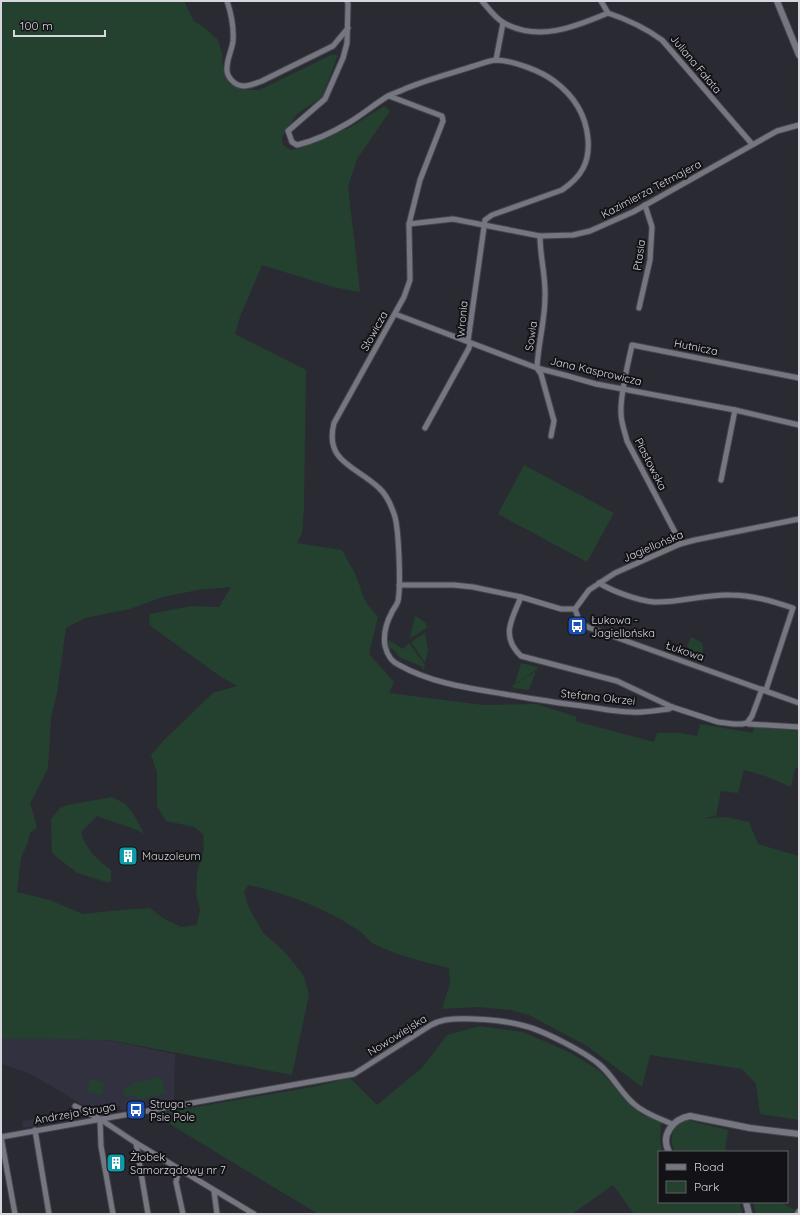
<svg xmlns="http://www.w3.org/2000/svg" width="800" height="1215" font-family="Quicksand,sans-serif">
<rect width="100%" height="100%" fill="#2a2a33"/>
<!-- built -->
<g fill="#313140">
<polygon points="1,1022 117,1042 175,1054 174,1101 121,1111 120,1106 95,1109 88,1105 86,1107 36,1077 17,1069 1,1064"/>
<polygon points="73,1112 75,1119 23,1128 22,1121"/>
</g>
<!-- green -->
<g fill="#24402e" fill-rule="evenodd">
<path d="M1,1H184L194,21L205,28L218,40L222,53L223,67L227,79L244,90H259L331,55H338L322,97L297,114L282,137L283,145L291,150L297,149L351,127L384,106L390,111L357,159L348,187L355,246L360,292L333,287L262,265L240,317L235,334L306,370L304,508L302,533L297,543L342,550C347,560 354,570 358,581C364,597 364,603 378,616L369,654L394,682L389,693L483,705L536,704L577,717L575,721L654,742L657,733H681L697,736L700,724L753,733L754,727L799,731V768H795L791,787L765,776L744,770L738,793L721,791L716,816L700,819L726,817L749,822L758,844L799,856V1120L760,1114L756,1084L742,1069L650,1055L642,1087L587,1046L529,1015L511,1010L477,1007L442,1009L450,983L449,968C425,962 399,956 376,945C369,942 364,934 358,930C325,908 286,893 248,885L244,892L248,906L263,933L285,952L304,976L309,995L292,1075L109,1040L1,1038ZM231,587L219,607L191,606L150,614L149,623L152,627L221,677L237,686L213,693L163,741L151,755L157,773V806L166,821L194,827L203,834L204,849L197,872L196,894L200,910L197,925L181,927L163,918L150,908L110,911L83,914L50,900L17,892L21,858L28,842L30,833L37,828L33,812L30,804L48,768L51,718L57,693L66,628L85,618L130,609L163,597L198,590Z"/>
<polygon points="524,465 614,513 587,562 498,514"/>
<polygon points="415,616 425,622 427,627 425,629 410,638"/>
<polygon points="425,633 428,651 425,663 411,642"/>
<polygon points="691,637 701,642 703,646 703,663 691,658 691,654 687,646"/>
<polygon points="389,640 403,649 409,643 425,665 423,671 423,667 399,657 393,649 389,648 387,641"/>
<polygon points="521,663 538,667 537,669 509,688 515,683"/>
<polygon points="536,671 529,690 514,688 512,686"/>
<path d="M112,797L124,803L133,813L144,834L137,830L97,816L81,832C85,849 98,860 111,870V882H106L77,873L52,853L51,819L60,808L68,805Z"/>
<polygon points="480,1026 523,1032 571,1053 600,1071 642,1115 656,1119 661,1123 660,1139 662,1152 659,1152 659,1202 739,1202 743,1214 634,1214 613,1185 572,1214 318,1214 158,1117 155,1114 313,1087 350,1078 377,1105 422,1068 447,1035"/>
<polygon points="162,1077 165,1094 136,1100 135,1095 125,1097 123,1087 133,1086 133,1083"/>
<polygon points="90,1079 104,1082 102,1095 87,1092"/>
<path d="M686,1120L728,1130L725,1152H675C671,1145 670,1132 677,1125C679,1123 683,1122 686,1120Z"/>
<polygon points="753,1202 779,1202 795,1210 792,1214 756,1214"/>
</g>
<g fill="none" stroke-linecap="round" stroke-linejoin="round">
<!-- minor casing -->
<g stroke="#45454d" stroke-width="7">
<g id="minor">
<path d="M227,1C231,13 234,27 233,41C232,50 227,58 227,68C226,77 235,86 244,86C250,86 256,83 262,81L333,46L348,28"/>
<path d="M347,1L348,4L347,43L343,58L325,99L288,131L292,142L297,145C314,141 335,131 350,122C363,114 375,104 388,96C394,93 401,91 407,88C429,79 452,73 474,66C481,64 490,60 497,60C514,61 541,71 554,81C573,95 586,115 588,139C590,163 581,177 562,190L492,215L485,220L468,341L470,344L469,348L425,428"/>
<path d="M482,1C488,8 496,19 504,23C538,42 575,27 608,13C629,20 644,27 662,40L752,144"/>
<polyline points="601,1 608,13"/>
<polyline points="496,60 503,23"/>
<path d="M389,96L442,116L443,121L420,180L409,224L410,280L404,297L334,423C324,462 356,466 379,488C387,495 391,505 394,514C399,526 401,587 398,601C397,605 394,608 392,612C386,623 383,634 385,646C387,654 392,662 399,665C431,683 468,688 504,694C528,698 551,702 575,705C595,707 613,712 632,712C644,713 657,710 669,709L672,707"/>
<polyline points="409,224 453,219 540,236 573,235 590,231 633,212 777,131 799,125"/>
<path d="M540,236C540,257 546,277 545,297C545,321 538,344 537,368L541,374L554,421L551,436"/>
<polyline points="639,308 650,260 652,227 645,205"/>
<polyline points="395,314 537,368 568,376 596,384 735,410 799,425"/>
<polyline points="721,480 735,410"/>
<path d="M680,544L677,536L627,441C625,432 621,423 621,413C620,394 628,364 632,345L799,378"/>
<path d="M599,583C612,591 639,601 654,602C679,603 705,594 730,595C752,595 772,601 793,608L766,690"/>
<polyline points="399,585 454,585 473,587 521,597 561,609 575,609"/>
<path d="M521,597C512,619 500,636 521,656L617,681L672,707L718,722L734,724H742L747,723L752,716L762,689"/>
<polyline points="575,609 580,623 590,628 799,703"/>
<polyline points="575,609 589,590 615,573 680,544 695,540 799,519"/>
<polyline points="747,723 749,724 799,727"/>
<polyline points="75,1106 100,1119 136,1143 254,1214"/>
<polyline points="100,1119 101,1146 113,1214"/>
<polyline points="35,1130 49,1214"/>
<path d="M1,1137L354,1074L431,1025C435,1023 440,1021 445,1020C464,1017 503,1020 521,1025C541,1029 585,1052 600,1065C613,1076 621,1093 634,1104C645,1114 659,1118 672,1124"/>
<polyline points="1,1137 15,1214"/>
<polyline points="136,1143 148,1214"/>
<polyline points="179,1169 176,1182 183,1214"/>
<polyline points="214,1191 217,1214"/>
<polyline points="797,1214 799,1211"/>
</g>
</g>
<!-- tertiary casing -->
<g stroke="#45454d" stroke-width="8">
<g id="tertiary">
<polyline points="777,1 799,55"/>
<path d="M669,1152C660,1135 673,1119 690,1116L750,1128L799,1134"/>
<polyline points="746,1202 749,1214"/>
</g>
</g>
<!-- minor -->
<use href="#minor" stroke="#767681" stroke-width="5"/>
<!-- tertiary -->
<use href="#tertiary" stroke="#767681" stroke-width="6"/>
</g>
<!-- icons -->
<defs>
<g id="bus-square" transform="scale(1)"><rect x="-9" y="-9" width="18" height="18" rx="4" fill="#1a4fb4" stroke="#131317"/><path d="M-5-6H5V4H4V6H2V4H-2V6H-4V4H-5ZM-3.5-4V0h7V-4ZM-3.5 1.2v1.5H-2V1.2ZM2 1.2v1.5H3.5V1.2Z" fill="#fff"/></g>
<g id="building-square" transform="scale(1)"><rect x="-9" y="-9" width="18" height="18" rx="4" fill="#0f9aa8" stroke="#131317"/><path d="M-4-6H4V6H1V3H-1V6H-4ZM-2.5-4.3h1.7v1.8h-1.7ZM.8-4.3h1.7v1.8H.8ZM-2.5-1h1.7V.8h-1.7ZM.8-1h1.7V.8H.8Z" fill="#fff"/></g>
</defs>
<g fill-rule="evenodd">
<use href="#bus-square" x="577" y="626"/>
<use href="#building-square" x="128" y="856"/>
<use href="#bus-square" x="136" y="1110"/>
<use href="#building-square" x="116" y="1163"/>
</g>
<g text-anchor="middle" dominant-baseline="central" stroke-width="4" stroke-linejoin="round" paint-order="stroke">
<!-- street labels -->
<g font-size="11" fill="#d6d6dc" stroke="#131317">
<text transform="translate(696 64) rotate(50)">Juliana Fałata</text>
<text transform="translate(651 189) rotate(-28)">Kazimierza Tetmajera</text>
<text transform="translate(639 255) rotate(-82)">Ptasia</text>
<text transform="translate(462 319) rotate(-85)">Wronia</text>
<text transform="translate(374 331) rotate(-61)">Słowicza</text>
<text transform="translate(531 336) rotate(-82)">Sowia</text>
<text transform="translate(696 347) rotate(11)">Hutnicza</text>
<text transform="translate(596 371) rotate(13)">Jana Kasprowicza</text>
<text transform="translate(651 464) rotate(63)">Piastowska</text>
<text transform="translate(653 546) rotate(-23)">Jagiellońska</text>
<text transform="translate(685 651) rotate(19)">Łukowa</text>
<text transform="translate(598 697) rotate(6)">Stefana Okrzei</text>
<text transform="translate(397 1035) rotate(-32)">Nowowiejska</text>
<text transform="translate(75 1113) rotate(-10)">Andrzeja Struga</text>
</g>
<!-- poi labels -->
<g font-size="11" fill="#d6d6dc" stroke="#131317" text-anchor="start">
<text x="591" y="620">Łukowa -<tspan x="591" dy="13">Jagiellońska</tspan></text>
<text x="142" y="856">Mauzoleum</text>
<text x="150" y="1104">Struga -<tspan x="150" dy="13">Psie Pole</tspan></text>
<text x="130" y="1157">Żłobek<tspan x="130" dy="13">Samorządowy nr 7</tspan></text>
</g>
</g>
<!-- border -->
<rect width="800" height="1215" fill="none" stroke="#d6d6dc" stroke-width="4"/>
<!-- legend -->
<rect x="658" y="1151" width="130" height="52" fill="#131317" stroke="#616166"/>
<rect x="666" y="1164" width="20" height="6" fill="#767681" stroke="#616166"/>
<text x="694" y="1171" font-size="12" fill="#d6d6dc">Road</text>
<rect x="666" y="1181" width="20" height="12" fill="#24402e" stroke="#616166"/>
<text x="694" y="1191" font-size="12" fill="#d6d6dc">Park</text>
<!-- scale -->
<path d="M14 30v6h91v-6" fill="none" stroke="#d6d6dc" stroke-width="2"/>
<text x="20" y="30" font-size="12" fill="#d6d6dc" stroke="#131317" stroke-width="3" paint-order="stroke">100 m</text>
</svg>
